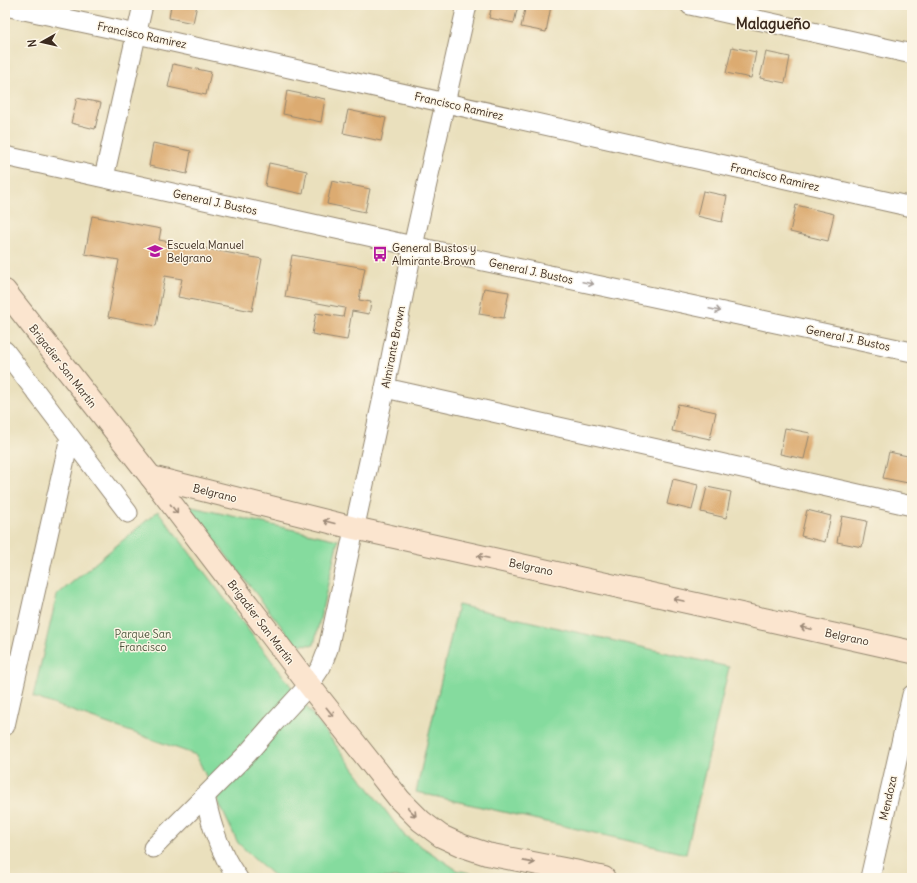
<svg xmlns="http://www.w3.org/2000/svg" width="917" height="883" font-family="Delius,sans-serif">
<rect width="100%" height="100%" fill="#fcf5e5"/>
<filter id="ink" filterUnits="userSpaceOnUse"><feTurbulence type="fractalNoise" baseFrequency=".025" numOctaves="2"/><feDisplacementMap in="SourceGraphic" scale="8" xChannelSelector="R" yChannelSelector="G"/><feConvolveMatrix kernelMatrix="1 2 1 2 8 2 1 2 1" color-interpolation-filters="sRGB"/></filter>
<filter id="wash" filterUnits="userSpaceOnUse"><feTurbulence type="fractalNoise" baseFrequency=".012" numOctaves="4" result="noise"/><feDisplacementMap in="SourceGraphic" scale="16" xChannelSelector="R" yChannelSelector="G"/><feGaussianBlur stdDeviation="0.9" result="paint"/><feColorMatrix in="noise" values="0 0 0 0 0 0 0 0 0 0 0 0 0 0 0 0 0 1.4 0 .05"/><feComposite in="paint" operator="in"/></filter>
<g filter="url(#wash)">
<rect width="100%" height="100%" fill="#eae0bd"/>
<!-- green -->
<g fill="#85db9e" stroke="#60825e">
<polygon points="188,506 338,540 314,645 295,644"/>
<polygon points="158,511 404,835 457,870 490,878 276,878 238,843 196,755 33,697 57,595"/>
<polygon points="458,605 729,667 686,854 416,792"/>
</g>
<g id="blocks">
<!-- building -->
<g fill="#dcab71">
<polygon points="171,5 197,5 193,23 169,18"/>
<polygon points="492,5 518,5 514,23 489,18"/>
<polygon points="526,5 551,6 546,32 521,27"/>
<polygon points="732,47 756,52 751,78 726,73"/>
<polygon points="766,52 790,57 785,83 760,78"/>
<polygon points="173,64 211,72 206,95 168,87"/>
<polygon points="287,91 325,99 321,122 283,114"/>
<polygon points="77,98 101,103 95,129 71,123"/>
<polygon points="348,110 386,118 381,141 343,133"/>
<polygon points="153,143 191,151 187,174 149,166"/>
<polygon points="269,163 307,171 303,194 265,186"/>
<polygon points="332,181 370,189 365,212 327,204"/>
<polygon points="703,191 727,196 722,222 697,216"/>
<polygon points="796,205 834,214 828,241 790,232"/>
<polygon points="92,216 161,229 159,240 262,259 252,311 178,297 182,279 165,276 156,326 108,317 119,260 85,254"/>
<polygon points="292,255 365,268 359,300 371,302 369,314 352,311 347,340 312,334 316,313 343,317 345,308 285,297"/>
<polygon points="484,288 509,292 504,318 479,314"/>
<polygon points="678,404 716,412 710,439 672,431"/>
<polygon points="785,428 810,433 804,459 780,454"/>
<polygon points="889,452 912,457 912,464 908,483 883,478"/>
<polygon points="673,479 698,485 692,510 667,504"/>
<polygon points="707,487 731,492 726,518 701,512"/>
<polygon points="807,510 831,516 825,542 801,536"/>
<polygon points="842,516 867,521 862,547 837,542"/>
</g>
</g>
</g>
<g filter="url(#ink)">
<use href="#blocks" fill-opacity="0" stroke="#92856e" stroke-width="1"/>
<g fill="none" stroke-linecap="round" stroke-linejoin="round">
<!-- minor casing -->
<g stroke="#92856e" stroke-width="21">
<g id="minor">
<polyline points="690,5 912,54"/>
<polyline points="5,6 137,34 912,207"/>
<polyline points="5,156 413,246 912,352"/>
<polyline points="104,177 143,5"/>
<polyline points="5,351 128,513"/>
<polyline points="385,388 912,506"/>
<polyline points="5,726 70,437"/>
<path d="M205,796C210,820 215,837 226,859C230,866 233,872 238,878"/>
<polyline points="153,848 247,754 273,724 309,685 321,667 328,649 385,388 413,246 467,5"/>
<polyline points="870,878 912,695"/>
</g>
</g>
<!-- secondary casing -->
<g stroke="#92856e" stroke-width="24">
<g id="secondary">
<polyline points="5,291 151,477 309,685 400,800 421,821 441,836 463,846 487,854 574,871 604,878"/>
<polyline points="151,477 354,528 912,652"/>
</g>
</g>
<!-- minor -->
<use href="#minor" stroke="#fff" stroke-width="19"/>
<!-- secondary -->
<use href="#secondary" stroke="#fbe5cf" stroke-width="22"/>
</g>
<!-- one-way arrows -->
<defs><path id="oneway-shaft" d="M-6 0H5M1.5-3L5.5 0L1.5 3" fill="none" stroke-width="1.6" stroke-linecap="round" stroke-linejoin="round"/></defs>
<g stroke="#a79f9a">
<use href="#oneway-shaft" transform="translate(588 283) rotate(12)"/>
<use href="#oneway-shaft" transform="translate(715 310) rotate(12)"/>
</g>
<g stroke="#9b8876">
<use href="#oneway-shaft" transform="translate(174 509) rotate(53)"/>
<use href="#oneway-shaft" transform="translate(329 522) rotate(-166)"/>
<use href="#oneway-shaft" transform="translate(483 557) rotate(-168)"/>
<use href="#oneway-shaft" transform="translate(679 600) rotate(-168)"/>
<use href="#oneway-shaft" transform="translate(806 628) rotate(-168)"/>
<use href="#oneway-shaft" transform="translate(330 712) rotate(51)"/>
<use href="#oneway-shaft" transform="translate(412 812) rotate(46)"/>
<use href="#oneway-shaft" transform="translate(529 862) rotate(11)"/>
</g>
</g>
<!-- icons -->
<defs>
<g id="school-bare" transform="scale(1.2)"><path d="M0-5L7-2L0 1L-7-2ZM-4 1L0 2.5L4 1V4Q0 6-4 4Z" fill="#b5179e" stroke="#fcf5e5" stroke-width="2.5" paint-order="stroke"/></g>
<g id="bus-bare" transform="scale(1.2)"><path d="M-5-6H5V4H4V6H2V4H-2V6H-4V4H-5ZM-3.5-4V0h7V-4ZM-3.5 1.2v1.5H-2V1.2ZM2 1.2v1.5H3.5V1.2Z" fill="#b5179e" stroke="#fcf5e5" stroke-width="2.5" paint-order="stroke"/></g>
</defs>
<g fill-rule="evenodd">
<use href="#school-bare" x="155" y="251"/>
<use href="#bus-bare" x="380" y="254"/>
</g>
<g text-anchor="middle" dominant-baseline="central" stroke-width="3" stroke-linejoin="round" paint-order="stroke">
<!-- street labels -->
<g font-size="11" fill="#3b2a1e" stroke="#fcf5e5">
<text transform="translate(142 35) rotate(12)">Francisco Ramirez</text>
<text transform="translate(459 106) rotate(13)">Francisco Ramirez</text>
<text transform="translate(775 177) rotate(13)">Francisco Ramirez</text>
<text transform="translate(215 202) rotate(12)">General J. Bustos</text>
<text transform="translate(531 271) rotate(12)">General J. Bustos</text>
<text transform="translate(848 338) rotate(12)">General J. Bustos</text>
<text transform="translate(393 347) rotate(-79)">Almirante Brown</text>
<text transform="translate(63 366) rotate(52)">Brigadier San Martín</text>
<text transform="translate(215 493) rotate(14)">Belgrano</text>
<text transform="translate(531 567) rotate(12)">Belgrano</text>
<text transform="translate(261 622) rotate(53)">Brigadier San Martín</text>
<text transform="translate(847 637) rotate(12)">Belgrano</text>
<text transform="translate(888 798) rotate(-77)">Mendoza</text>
</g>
<!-- poi labels -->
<g font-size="11" fill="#3b2a1e" stroke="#fcf5e5" text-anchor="start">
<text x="167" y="245">Escuela Manuel<tspan x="167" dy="13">Belgrano</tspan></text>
<text x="392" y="248">General Bustos y<tspan x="392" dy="13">Almirante Brown</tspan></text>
</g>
<!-- park labels -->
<g font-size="11" fill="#4e563e" stroke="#fcf5e5">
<text x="143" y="634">Parque San<tspan x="143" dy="13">Francisco</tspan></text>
</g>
<!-- district labels -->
<g font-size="15" font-weight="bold" fill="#3b2a1e" stroke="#fcf5e5">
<text x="773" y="23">Malagueño</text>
</g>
</g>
<!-- margin -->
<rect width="917" height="883" fill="none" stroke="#fcf5e5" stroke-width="20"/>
<!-- north arrow -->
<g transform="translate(42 42) rotate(262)" stroke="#fcf5e5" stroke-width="3" paint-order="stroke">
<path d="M0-3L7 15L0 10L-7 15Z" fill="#3b2a1e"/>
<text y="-6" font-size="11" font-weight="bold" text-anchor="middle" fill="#3b2a1e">N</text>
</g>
</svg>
